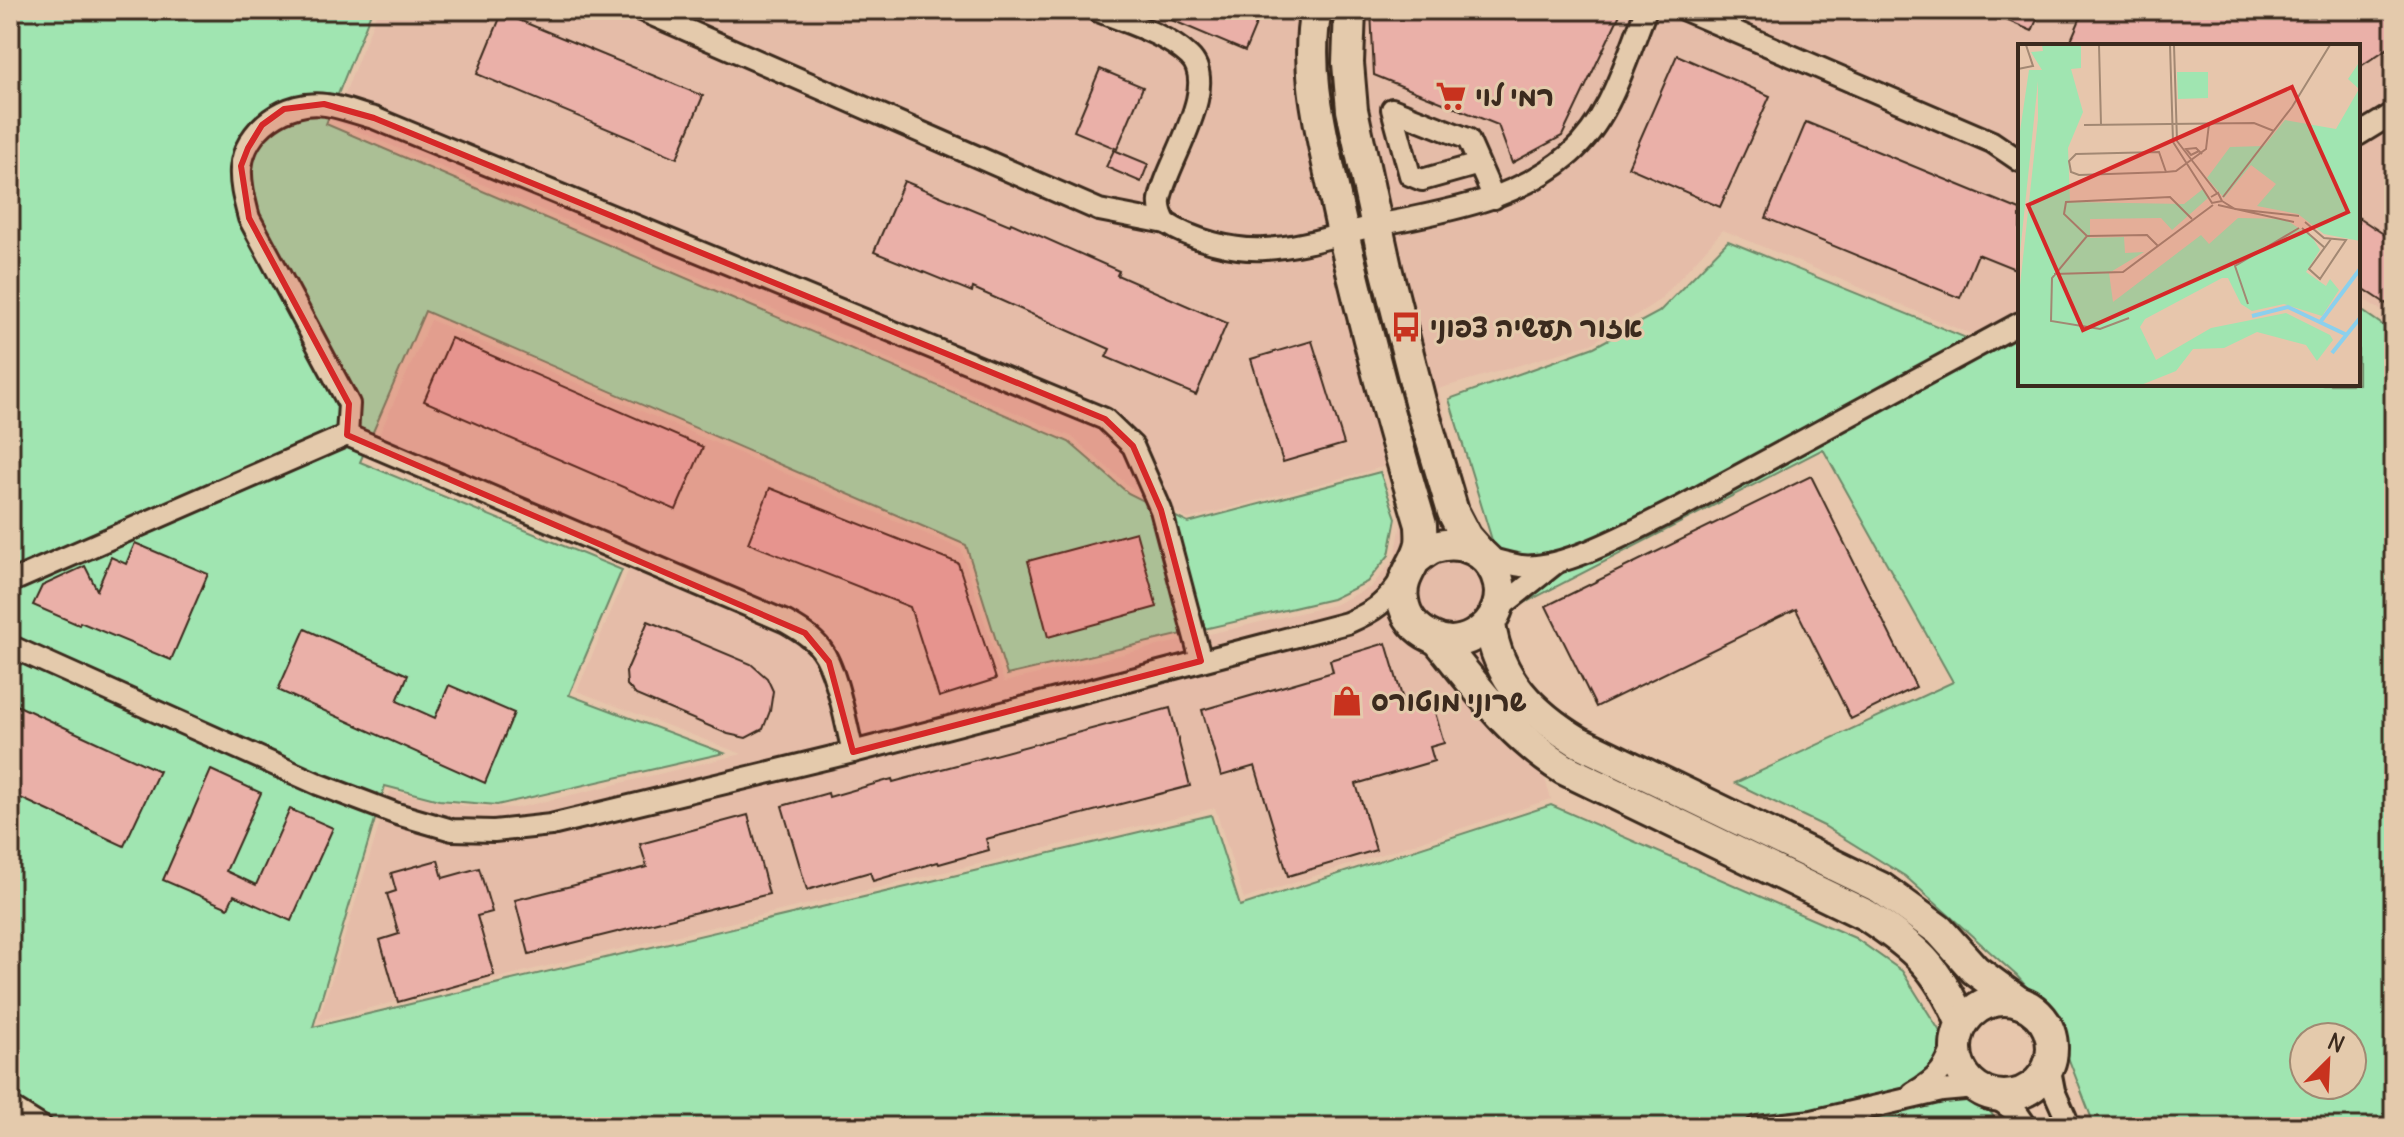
<svg xmlns="http://www.w3.org/2000/svg" width="2404" height="1137" font-family="Delius,'Playpen Sans Hebrew',sans-serif">
<rect width="100%" height="100%" fill="#e7c6ac"/>
<filter id="ink" filterUnits="userSpaceOnUse"><feTurbulence type="fractalNoise" baseFrequency=".0125" numOctaves="2"/><feDisplacementMap in="SourceGraphic" scale="16" xChannelSelector="R" yChannelSelector="G"/><feConvolveMatrix kernelMatrix="1 2 1 2 8 2 1 2 1" color-interpolation-filters="sRGB"/></filter>
<g filter="url(#ink)">
<!-- built -->
<polygon fill="#e5bca8" points="378,10 2394,10 2394,319 2358,295 2358,46 2020,46 2020,331 1994,344 1723,230 1661,299 1591,344 1438,389 1505,646 1551,799 1244,899 1215,808 319,1020 390,791 464,806 517,808 742,754 577,691 630,567 368,459 431,320 961,549 1004,682 1334,605 1371,587 1395,558 1402,518 1390,465 1188,519 1130,487 1072,437 334,121"/>
<!-- green -->
<g fill="#a0e5b1" stroke="#6e8868" stroke-width="2" fill-rule="evenodd">
<polygon points="10,10 372,10 326,124 1069,442 1128,493 1188,523 1380,472 1396,518 1389,555 1367,582 1332,599 1007,675 966,545 425,311 360,462 622,570 569,695 724,753 497,805 439,800 385,786 313,1027 1211,815 1240,906 1551,805 1855,938 1902,971 2000,1127 10,1127"/>
<path d="M1728,241L1993,349L2020,335V384H2358V308L2394,333V1127H2095L2052,1016L2017,976L1905,876L1824,826L1735,783L1953,682L1823,449L1513,609L1449,399L1594,347L1659,312ZM2304,1037H2352V1085H2304Z"/>
</g>
<!-- building -->
<g fill="#eab0a8" stroke="#3b2a1e" stroke-width="2">
<polygon points="1148,10 1262,10 1245,51"/>
<polygon points="1371,10 1622,10 1562,136 1512,163 1498,125 1374,75"/>
<polygon points="1982,10 2041,10 2032,31"/>
<polygon points="2084,10 2394,10 2394,44 2358,68 2358,46 2085,46 2071,40"/>
<polygon points="502,13 703,96 677,158 477,74"/>
<polygon points="1677,55 1770,96 1720,207 1628,167"/>
<polygon points="1100,69 1143,87 1117,149 1074,131"/>
<polygon points="1806,122 2020,210 2020,271 1978,254 1960,298 1766,218"/>
<polygon points="1114,150 1148,164 1141,182 1106,167"/>
<polygon points="904,181 1010,225 1011,223 1119,271 1117,275 1227,323 1196,395 1106,357 1110,349 973,288 972,292 874,252"/>
<polygon points="2358,217 2394,241 2394,309 2358,285"/>
<polygon points="451,338 703,447 676,510 424,401"/>
<polygon points="1312,341 1344,444 1283,462 1251,359"/>
<polygon points="1811,476 1916,687 1851,719 1796,609 1596,707 1546,606"/>
<polygon points="770,488 958,563 996,679 939,697 910,607 748,543"/>
<polygon points="1136,532 1157,607 1048,637 1028,561"/>
<polygon points="135,543 208,574 171,660 80,622 79,625 33,605 42,586 85,566 97,590 111,557 126,564"/>
<polygon points="648,621 751,664 767,678 773,691 770,711 763,729 746,738 728,734 636,695 627,685 626,672"/>
<polygon points="305,629 408,675 397,701 435,718 449,685 514,713 485,783 278,690"/>
<polygon points="1386,643 1403,700 1429,692 1444,743 1430,747 1434,761 1356,784 1376,850 1288,876 1255,766 1221,776 1202,710 1333,672 1330,660"/>
<polygon points="10,702 159,771 124,846 10,793"/>
<polygon points="1170,708 1190,786 986,839 989,850 939,864 938,862 873,881 870,872 807,890 782,806 828,793 829,797 892,779 893,782"/>
<polygon points="211,770 261,793 226,871 256,885 290,809 333,828 291,921 234,895 228,908 163,880"/>
<polygon points="748,815 769,894 529,954 515,900 647,867 640,844"/>
<polygon points="438,860 443,878 479,868 492,912 477,916 494,975 398,1002 380,940 399,934 387,894 396,891 391,873"/>
</g>
<g fill="none" stroke-linecap="round" stroke-linejoin="round">
<!-- street casing -->
<g stroke="#3b2a1e" stroke-width="26">
<g id="street">
<polyline points="641,10 1099,210 1166,223"/>
<path d="M1096,10C1127,23 1164,33 1189,56C1222,86 1165,165 1160,200C1159,209 1162,216 1166,223C1192,240 1234,251 1265,249C1304,247 1341,233 1378,225C1445,211 1516,201 1570,154C1611,118 1626,59 1646,10"/>
<polyline points="1685,10 1992,142 2020,161"/>
<polyline points="2358,135 2394,113"/>
<polyline points="1479,164 1422,180 1410,175 1392,109 1468,139 1494,198"/>
<path d="M347,435L349,404L249,218C245,202 240,186 241,169C244,129 287,99 326,105C342,107 358,114 374,118L1105,419L1133,446L1161,510L1201,661"/>
<path d="M1484,557C1496,560 1509,564 1521,566C1564,571 1642,526 1681,507L2020,323"/>
<path d="M10,582L347,435L786,622C798,629 812,637 821,649C837,670 846,725 853,752"/>
<polyline points="1498,609 1556,563"/>
<path d="M10,646L318,784L397,814L452,830L494,831L551,825L853,752L1347,623C1375,611 1386,603 1403,577"/>
<polyline points="2049,1065 2054,1091 2070,1127"/>
<path d="M1913,1093C1940,1078 1946,1067 1956,1039"/>
<polyline points="1992,1095 2018,1114 2027,1127"/>
<polyline points="10,1107 42,1127"/>
<polyline points="1757,1127 1812,1121 1942,1091 1976,1088"/>
</g>
</g>
<!-- secondary casing -->
<g stroke="#3b2a1e" stroke-width="36">
<g id="secondary">
<path d="M1316,10C1304,70 1322,134 1334,192C1358,304 1388,415 1421,525C1421,530 1422,537 1421,543C1417,564 1399,577 1403,600C1405,617 1417,630 1432,637C1445,644 1460,643 1473,636C1526,606 1494,530 1435,547C1428,549 1421,555 1415,560"/>
<polyline points="1350,10 1348,63 1352,110 1386,268 1420,401 1453,512 1466,537 1480,553"/>
<path d="M1490,624C1497,679 1533,714 1579,742L1881,888L1939,930L1975,970L2020,1003"/>
<path d="M1438,640C1477,688 1511,736 1564,769L1866,915C1916,948 1938,967 1962,1024"/>
<circle cx="2004" cy="1048" r="48"/>
</g>
</g>
<!-- street -->
<use href="#street" stroke="#e4caac" stroke-width="20"/>
<!-- secondary -->
<use href="#secondary" stroke="#e4caac" stroke-width="30"/>
</g>
</g>
<!-- marked area -->
<path fill="#d62828" fill-opacity="0.2" stroke="#d62828" stroke-width="6" stroke-linejoin="round" d="M324,104L374,118L1105,419L1133,446L1161,510L1201,661L853,752L829,662L805,633L347,435L349,404L249,218L241,166L248,148L262,125L284,109Z"/>
<!-- icons -->
<defs>
<g id="supermarket-bare" transform="scale(2.4)"><path d="M-6-5.5h2.5l.6 2H6L4.5 2H-2.5L-4.4-4H-6ZM-1.5 3.2a1.3 1.3 0 1 0 .1 0ZM3 3.2a1.3 1.3 0 1 0 .1 0Z" fill="#c8321e" stroke="#e4caac" stroke-width="2.5" paint-order="stroke"/></g>
<g id="bus-bare" transform="scale(2.4)"><path d="M-5-6H5V4H4V6H2V4H-2V6H-4V4H-5ZM-3.5-4V0h7V-4ZM-3.5 1.2v1.5H-2V1.2ZM2 1.2v1.5H3.5V1.2Z" fill="#c8321e" stroke="#e4caac" stroke-width="2.5" paint-order="stroke"/></g>
<g id="shop-bare" transform="scale(2.4)"><path d="M-5-2.5h2.3a2.7 3.5 0 0 1 5.4 0H5L5.5 6h-11ZM-1.5-2.5h3a1.5 2.3 0 0 0-3 0Z" fill="#c8321e" stroke="#e4caac" stroke-width="2.5" paint-order="stroke"/></g>
</defs>
<g fill-rule="evenodd">
<use href="#supermarket-bare" x="1451" y="96"/>
<use href="#bus-bare" x="1406" y="327"/>
<use href="#shop-bare" x="1347" y="701"/>
</g>
<g text-anchor="middle" dominant-baseline="central" stroke-width="6" stroke-linejoin="round" paint-order="stroke">
<!-- poi labels -->
<g font-size="28" font-weight="bold" fill="#3b2a1e" stroke="#e4caac" text-anchor="start">
<text x="1475" y="96">רמי לוי</text>
<text x="1430" y="327">אזור תעשיה צפוני</text>
<text x="1371" y="701">שרוני מוטורס</text>
</g>
</g>
<!-- overview -->
<g transform="translate(2018 44)">
<rect width="342" height="342" fill="#e7c6ac"/>
<path d="M24,1H63V24L53,25L65,68L50,104L52,158L166,160L185,145L190,154L154,186L143,174L72,175V194L106,193L107,209L126,208L91,229L95,258L183,191L191,200L220,174L267,175L294,193L302,206L288,228L308,242L312,235L321,246L304,272L266,260L234,267L223,260L210,234H204L127,275L122,283L138,316L193,284L268,269L312,291L315,296L299,317L288,301L239,288L206,304L175,305L158,327L123,341H0V260L20,75V37L0,228L1,94L11,26H24L13,8L25,7ZM342,17V197L306,190L280,170L239,162L258,140L233,121L206,154L189,134L212,103L246,102L267,76L318,85L341,45L330,35ZM159,28H190V54L160,55Z" fill="#a0e5b1"/>
<path fill="none" stroke="#8bd0ed" stroke-width="4" d="M234,272L270,263L329,291M303,277L342,225M314,309L342,274"/>
<path fill="none" stroke="#a28873" stroke-width="2" d="M81,1L83,81M152,1L155,98L194,159L204,157L200,149L193,153M156,1L159,97L199,149M0,25L15,22L8,1M66,81L236,79L256,87M181,107L173,111L168,105L178,104L184,110M149,128L61,131L53,128L51,117L58,110L141,108L148,128L158,127L188,105L191,80M205,153L274,63L312,1M204,157L217,165L281,172M200,161L276,178M287,178L306,194L328,196L302,235L291,225L313,195M284,184L307,204M69,192L46,170L48,158L152,153L174,175M36,230L105,228L195,161M230,260L217,222L281,184M111,274L82,285L33,277L34,234L69,192L129,191L140,202"/>
<path fill="#d62828" fill-opacity="0.15" stroke="#d62828" stroke-width="4" d="M274,43L330,168L65,286L10,161Z"/>
<rect width="342" height="342" fill="none" stroke="#3b2a1e" stroke-width="4"/>
</g>
<!-- margin -->
<rect width="2404" height="1137" fill="none" stroke="#e4caac" stroke-width="40"/>
<rect x="20" y="20" width="2364" height="1097" fill="none" stroke="#3b2a1e" stroke-width="3" filter="url(#ink)"/>
<!-- north arrow -->
<g transform="translate(2328 1061) rotate(24)"><circle r="38" fill="#e4caac" stroke="#a08a73" stroke-width="2"/>
<path d="M0-6L14 30L0 20L-14 30Z" fill="#c8321e"/>
<text y="-12" font-size="22" font-weight="bold" text-anchor="middle" fill="#3b2a1e">N</text>
</g>
</svg>
